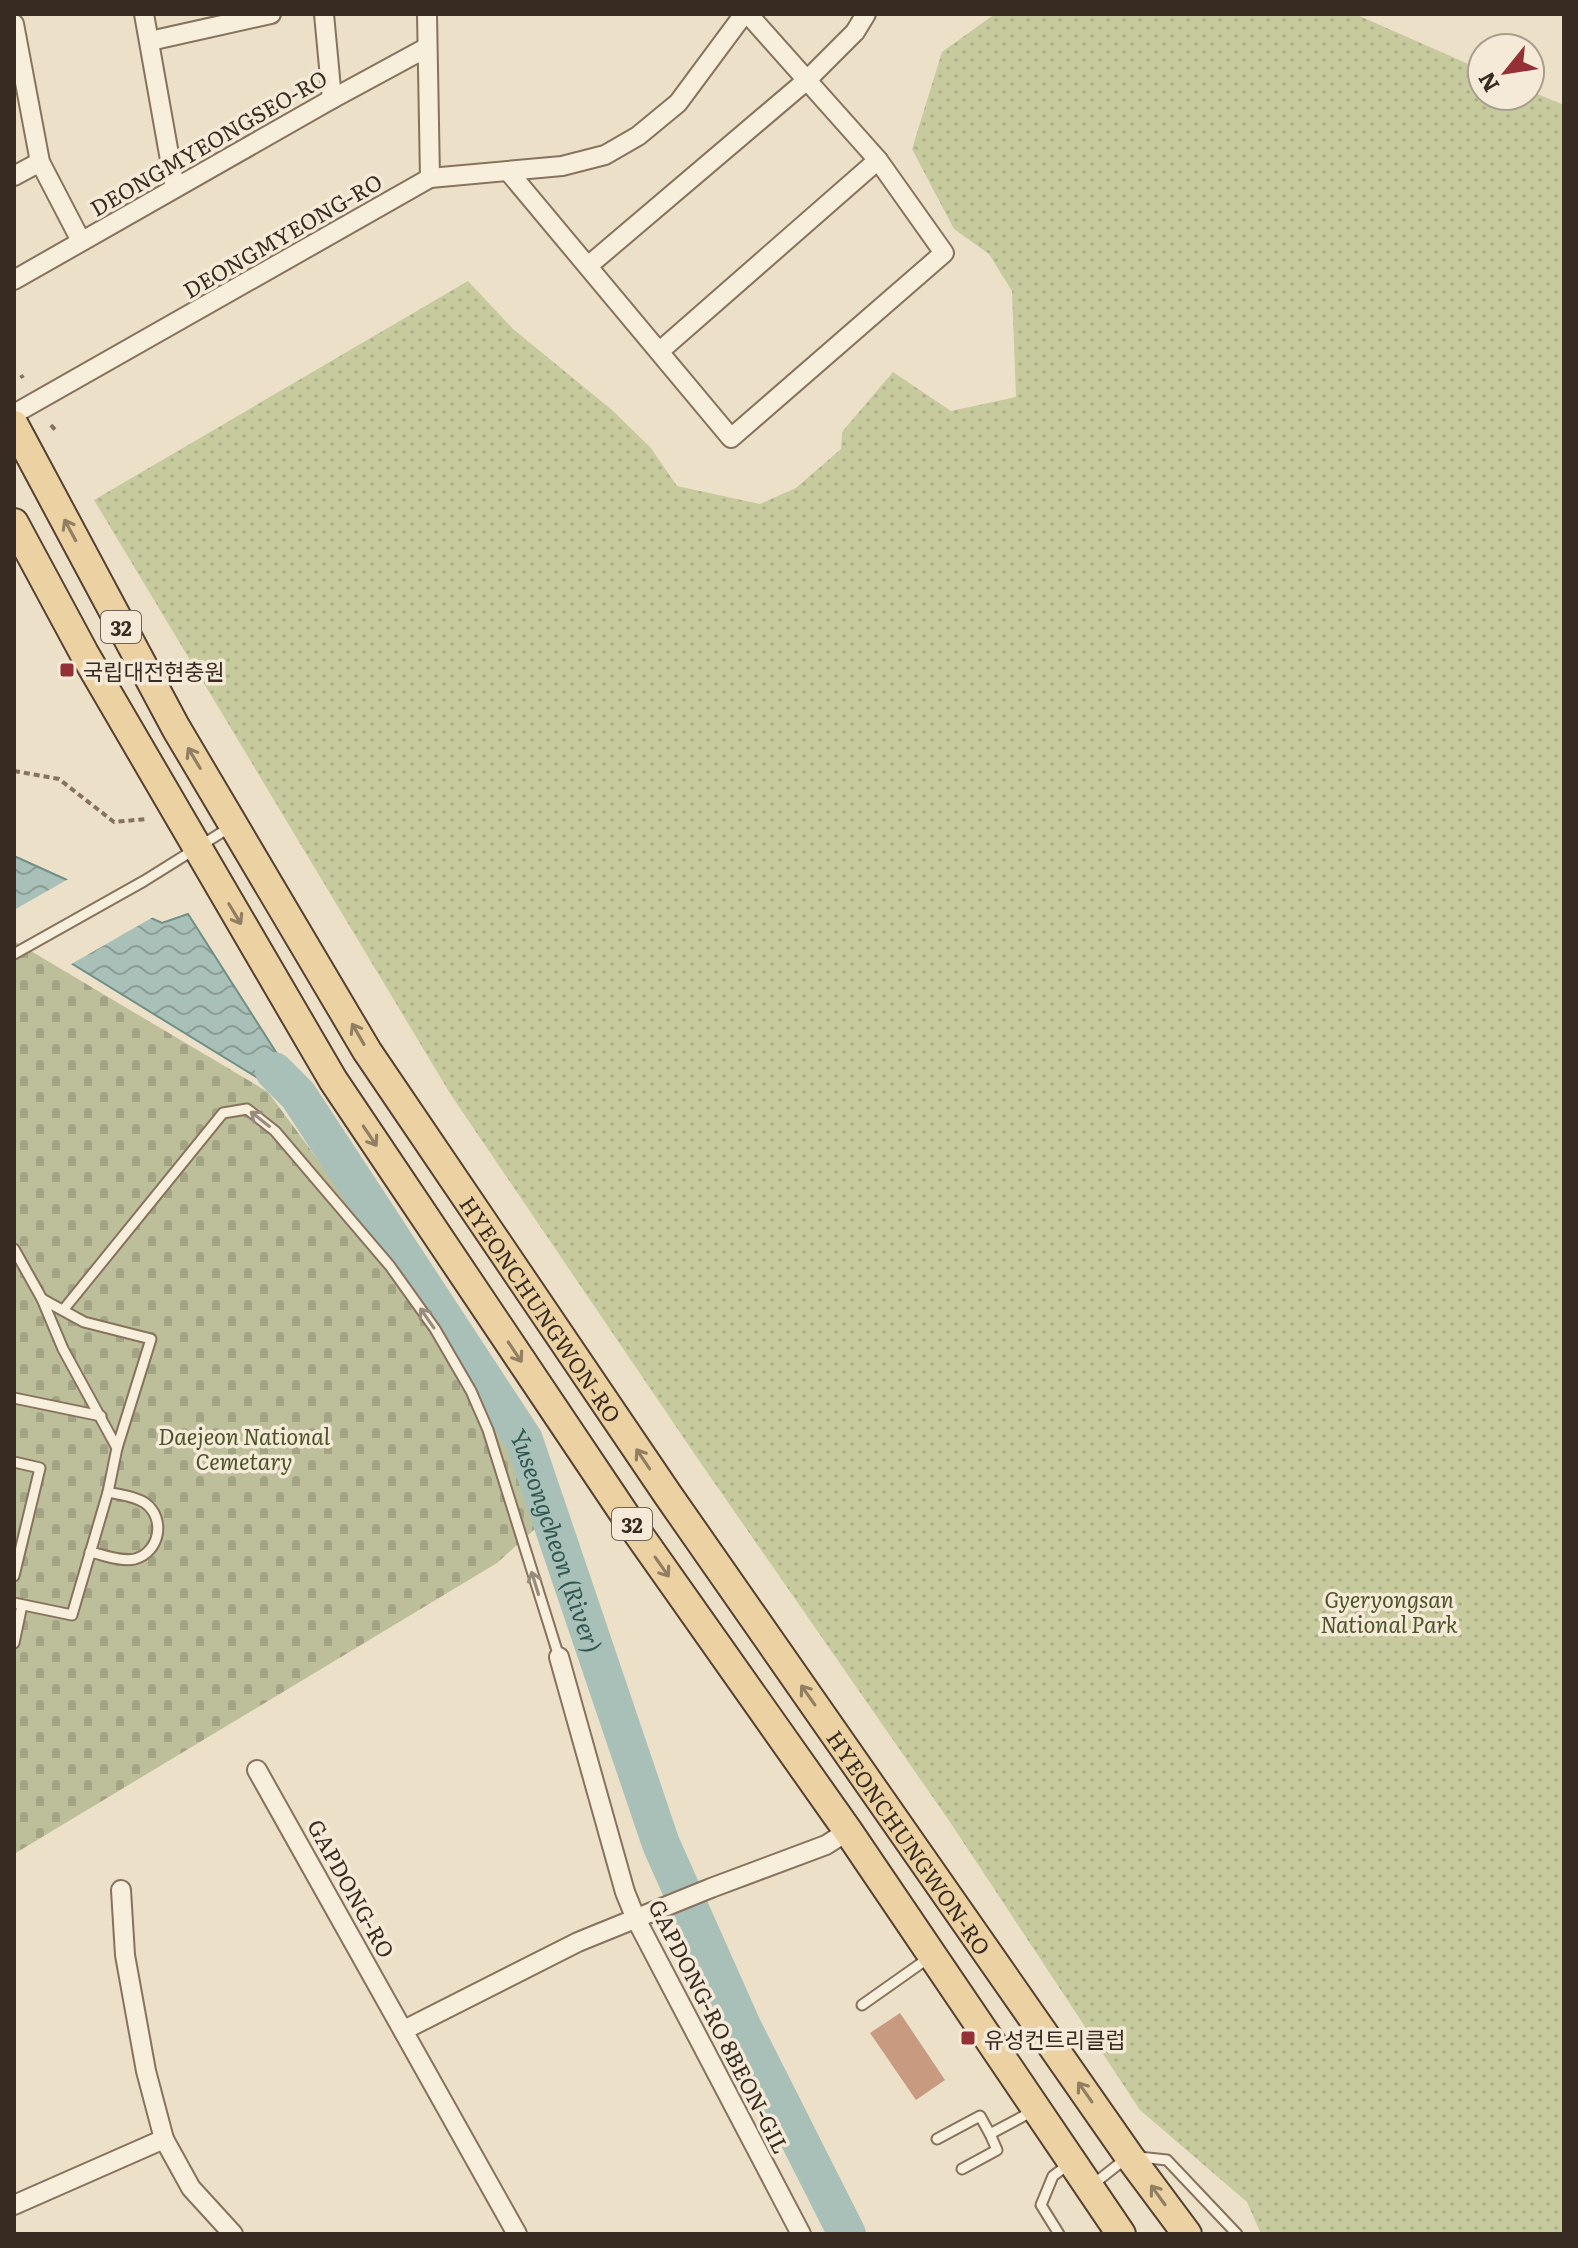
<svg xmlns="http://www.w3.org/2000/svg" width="1578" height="2248" font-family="Literata,'Noto Sans KR',serif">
<defs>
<pattern id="grass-dots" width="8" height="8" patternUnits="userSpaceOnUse" patternTransform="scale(2)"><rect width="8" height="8" fill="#c6ca9c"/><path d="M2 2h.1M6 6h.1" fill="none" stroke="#abae86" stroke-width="1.8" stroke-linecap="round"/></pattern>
<pattern id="cemetery-stones" width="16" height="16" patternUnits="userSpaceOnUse" patternTransform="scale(2)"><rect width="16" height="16" fill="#bdbf9b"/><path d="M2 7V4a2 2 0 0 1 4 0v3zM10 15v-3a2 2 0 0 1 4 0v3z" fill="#a3a485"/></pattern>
<pattern id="water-waves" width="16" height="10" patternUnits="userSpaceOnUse" patternTransform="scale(2)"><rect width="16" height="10" fill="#a9c0b8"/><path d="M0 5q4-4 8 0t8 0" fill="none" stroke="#8b9c95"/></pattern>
</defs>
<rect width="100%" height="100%" fill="#ece0c8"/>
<!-- grass -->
<polygon fill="url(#grass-dots)" points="995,14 1355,14 1482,70 1482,96 1530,96 1530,91 1564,105 1564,2234 1261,2234 1247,2202 1140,2110 950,1822 700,1462 451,1095 94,500 468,281 513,329 612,410 650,447 677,486 760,504 796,488 841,449 842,432 893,372 951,411 1016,397 1012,291 989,254 954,229 912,149 942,52"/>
<!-- cemetery -->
<polygon fill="url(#cemetery-stones)" points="14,941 268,1092 464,1358 546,1519 497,1563 14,1854"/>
<!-- water -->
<polygon fill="url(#water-waves)" stroke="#708f86" stroke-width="2" points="14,856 162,923 188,914 311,1107 296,1114 274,1088 14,928"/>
<!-- pier -->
<polygon fill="#ece0c8" points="70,878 155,916 68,966 14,933 14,910"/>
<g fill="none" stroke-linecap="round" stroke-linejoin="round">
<!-- river -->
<path stroke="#a9c0b8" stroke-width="38" id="s1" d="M274,1071L298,1095L524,1440L661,1844L742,2026L847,2234"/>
</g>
<!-- building -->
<polygon fill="#c89b80" points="900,2013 945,2080 916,2100 870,2033"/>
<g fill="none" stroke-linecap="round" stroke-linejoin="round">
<!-- lane casing -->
<g stroke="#87725e" stroke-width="13">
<g id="lane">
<polyline points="14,954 144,881 232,826"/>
<polyline points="14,1249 42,1299 63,1349 117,1448 108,1492 72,1615 14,1603"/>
<polyline points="42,1299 84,1322 151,1339 117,1448"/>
<polyline points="64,1309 223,1113 247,1109 275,1131 390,1266 435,1329 471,1391 488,1430 559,1657"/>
<polyline points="14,1398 101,1416"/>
<polyline points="14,1462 40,1468 14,1576"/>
<path d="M90,1552C104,1555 121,1562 135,1559C160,1552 166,1518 145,1503C135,1496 120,1495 108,1492"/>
<polyline points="14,1643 22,1605"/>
<polyline points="862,2005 930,1957"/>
<polyline points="937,2139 980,2116 990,2134 1033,2111"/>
<polyline points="962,2169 997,2150 990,2134"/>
<polyline points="1091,2186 1129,2156 1167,2160 1237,2234"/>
<polyline points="1059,2234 1041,2205 1053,2176 1069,2164"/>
</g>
</g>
<!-- street casing -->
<g stroke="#87725e" stroke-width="22">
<g id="street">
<polyline points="144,14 175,188"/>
<polyline points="324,14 332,99"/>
<polyline points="14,24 40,162 81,241"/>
<polyline points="150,41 271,14"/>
<polyline points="508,171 731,438 944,253 878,160 748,14"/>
<polyline points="14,176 40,162"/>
<polyline points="430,178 562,166 605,155 638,136 678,103 744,14"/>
<polyline points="588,266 807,80 855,32 866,14"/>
<polyline points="14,280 332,99 426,48"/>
<polyline points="661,350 878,160"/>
<polyline points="14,414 430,178 427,14"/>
<polyline points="559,1657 625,1892 636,1919 801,2234"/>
<polyline points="257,1770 517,2234"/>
<polyline points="121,1890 125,1955 146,2071 164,2139 191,2188 233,2234"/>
<polyline points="404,2030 578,1942 711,1888 826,1845 848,1831"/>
<polyline points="14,2205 164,2139"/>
</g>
</g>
<!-- primary casing -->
<g stroke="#554132" stroke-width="32">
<g id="primary">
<path id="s2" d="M14,425L176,728L367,1051L668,1495L1129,2156L1187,2234"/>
<polyline points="14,523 84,653 333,1080 625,1515 848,1831 1121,2234"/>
</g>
</g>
<!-- path -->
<g stroke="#87725e" stroke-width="4" stroke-dasharray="6 4" stroke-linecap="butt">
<polyline points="21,375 23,378"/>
<polyline points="51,425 56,431"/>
<polyline points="14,771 59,779 114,822 146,819"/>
</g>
<!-- lane -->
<use href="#lane" stroke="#f7eedb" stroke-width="9"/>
<!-- street -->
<use href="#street" stroke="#f7eedb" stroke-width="18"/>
<!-- primary -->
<use href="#primary" stroke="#ecd2a3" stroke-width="28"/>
</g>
<!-- one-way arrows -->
<defs><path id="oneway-shaft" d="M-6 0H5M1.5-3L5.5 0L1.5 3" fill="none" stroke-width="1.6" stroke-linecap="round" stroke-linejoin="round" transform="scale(2)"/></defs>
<g stroke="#927e62">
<use href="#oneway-shaft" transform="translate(70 530) rotate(-118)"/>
<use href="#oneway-shaft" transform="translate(194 758) rotate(-121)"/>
<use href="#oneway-shaft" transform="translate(235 914) rotate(59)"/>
<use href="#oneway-shaft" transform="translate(358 1034) rotate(-120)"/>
<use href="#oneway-shaft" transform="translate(370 1136) rotate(56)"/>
<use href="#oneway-shaft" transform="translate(515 1352) rotate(56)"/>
<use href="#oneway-shaft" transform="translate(643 1459) rotate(-124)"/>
<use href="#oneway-shaft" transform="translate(662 1567) rotate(55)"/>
<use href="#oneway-shaft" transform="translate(808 1695) rotate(-125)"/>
<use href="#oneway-shaft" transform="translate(1085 2092) rotate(-125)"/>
<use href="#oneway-shaft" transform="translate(1158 2195) rotate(-126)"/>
</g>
<g stroke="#988c7e">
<use href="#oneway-shaft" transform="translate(260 1119) rotate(-142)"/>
<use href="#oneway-shaft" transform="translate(427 1318) rotate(-125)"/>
<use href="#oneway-shaft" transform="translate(535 1583) rotate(-107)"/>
</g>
<!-- markers -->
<g fill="#933136" stroke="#f4ead7" stroke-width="3">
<rect x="59" y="662" width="16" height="16" rx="4"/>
<rect x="960" y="2030" width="16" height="16" rx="4"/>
</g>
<g text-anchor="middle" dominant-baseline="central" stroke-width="7" stroke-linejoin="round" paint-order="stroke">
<!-- shield labels -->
<g fill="#f4ead7" stroke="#706458" stroke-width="2">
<rect x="101" y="611" width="40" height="32" rx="6"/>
<rect x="612" y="1508" width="40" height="32" rx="6"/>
</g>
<g font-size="20" font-weight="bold" fill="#382b21">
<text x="121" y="627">32</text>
<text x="632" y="1524">32</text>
</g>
<!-- street labels -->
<g font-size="22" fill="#382b21" stroke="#f4ead7">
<text transform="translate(208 142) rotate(-30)">DEONGMYEONGSEO-RO</text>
<text transform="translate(282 235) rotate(-30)">DEONGMYEONG-RO</text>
<text stroke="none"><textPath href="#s2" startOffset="1030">HYEONCHUNGWON-RO</textPath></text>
<text stroke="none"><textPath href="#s2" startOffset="1678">HYEONCHUNGWON-RO</textPath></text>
<text transform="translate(352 1888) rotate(61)">GAPDONG-RO</text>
<text transform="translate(720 2026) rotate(63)">GAPDONG-RO 8BEON-GIL</text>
</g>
<!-- poi labels -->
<g font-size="22" fill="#382b21" stroke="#f4ead7" text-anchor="start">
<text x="83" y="670">국립대전현충원</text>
<text x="984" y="2038">유성컨트리클럽</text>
</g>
<!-- park labels -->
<g font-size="22" font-style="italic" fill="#4b5428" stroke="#f4ead7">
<text x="244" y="1435">Daejeon National<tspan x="244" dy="25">Cemetary</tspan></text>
<text x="1389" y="1598">Gyeryongsan<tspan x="1389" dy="25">National Park</tspan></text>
</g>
<!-- water labels -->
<g font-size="24" font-style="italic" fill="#315753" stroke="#f4ead7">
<text stroke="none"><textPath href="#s1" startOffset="552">Yuseongcheon (River)</textPath></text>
</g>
</g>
<!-- border -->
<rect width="1578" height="2248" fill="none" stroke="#382b21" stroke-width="32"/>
<!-- north arrow -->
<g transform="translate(1506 72) rotate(240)"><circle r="38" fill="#f4ead7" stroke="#a99e8e" stroke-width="2"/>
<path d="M0-6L14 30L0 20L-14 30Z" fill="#933136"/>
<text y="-12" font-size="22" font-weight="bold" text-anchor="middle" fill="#382b21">N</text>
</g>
</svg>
